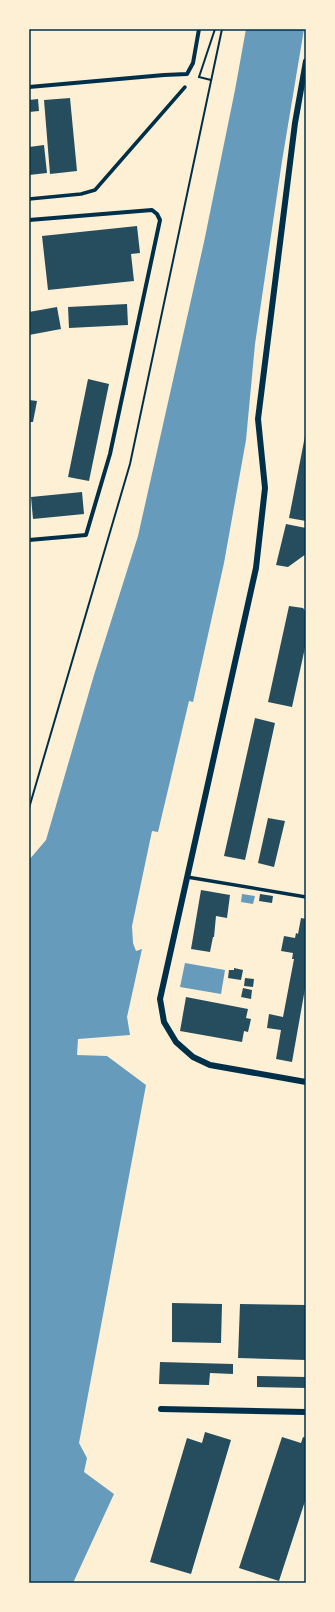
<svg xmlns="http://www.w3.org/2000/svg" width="335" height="1612" font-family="Cabin,sans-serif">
<rect width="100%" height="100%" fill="#fdf0d5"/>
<!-- water -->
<g fill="#669bbc">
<polygon points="246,29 304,29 282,161 255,344 246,440 224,563 193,702 189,701 158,832 152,831 132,926 133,943 136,951 142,949 127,1017 130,1035 78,1039 77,1055 107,1056 146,1085 79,1443 87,1458 84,1472 114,1494 73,1583 29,1583 29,860 46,840 94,675 138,536 204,242 235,90"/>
<polygon points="242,894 255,896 253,904 241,902"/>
<polygon points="185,963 225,970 221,994 180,987"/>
</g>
<!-- building -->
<g fill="#264d5e">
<polygon points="70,98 77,171 50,174 44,100"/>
<polygon points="38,99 39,111 29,112 29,100"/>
<polygon points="44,145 47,173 29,175 29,147"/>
<polygon points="137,226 140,253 131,254 134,281 48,290 42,236"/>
<polygon points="127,304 128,325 69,328 68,307"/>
<polygon points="57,307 61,329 29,335 29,312"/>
<polygon points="88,379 109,384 89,481 68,477"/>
<polygon points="29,400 37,401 33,422 29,422"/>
<polygon points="305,436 306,436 306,521 289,518"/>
<polygon points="82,492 84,514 33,519 31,497"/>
<polygon points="286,524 306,528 306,554 288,567 276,565"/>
<polygon points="289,606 303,608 306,612 306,643 292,707 268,702"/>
<polygon points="255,718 275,723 245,860 224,856"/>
<polygon points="268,818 285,821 274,867 258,863"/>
<polygon points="201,890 230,895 227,918 216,916 214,937 213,937 210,952 191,949"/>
<polygon points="260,894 273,896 272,903 259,901"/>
<polygon points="301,918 306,919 306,983 292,1062 276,1059 281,1030 267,1028 269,1014 283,1017 294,959 292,959 293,953 281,951 284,936 295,938 296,933 298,934"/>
<polygon points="234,968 243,970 241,980 228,978 229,970 234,970"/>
<polygon points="245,978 254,979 253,987 244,986"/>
<polygon points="243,988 252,990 251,999 241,997"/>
<polygon points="186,997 248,1009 246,1018 251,1019 248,1032 244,1031 242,1042 180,1031"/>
<polygon points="172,1303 222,1304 221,1343 172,1342"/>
<polygon points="240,1304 306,1305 306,1360 238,1358"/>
<polygon points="160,1362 233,1364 233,1374 210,1373 209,1385 159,1384"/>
<polygon points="257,1376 306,1377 306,1388 257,1387"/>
<polygon points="205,1432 231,1440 191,1574 150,1562 187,1438 202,1443"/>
<polygon points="282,1437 301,1443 303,1437 306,1438 306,1498 279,1581 239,1568"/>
</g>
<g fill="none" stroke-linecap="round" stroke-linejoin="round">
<!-- path -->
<g stroke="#003049" stroke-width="2">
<polyline points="199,77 215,29"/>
<polyline points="199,77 211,80"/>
<polyline points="29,808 130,464 222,29"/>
</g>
<!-- pedestrian -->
<g stroke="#003049" stroke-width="3.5">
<polyline points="29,199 81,194 95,190 185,87"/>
<polyline points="187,877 306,897"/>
</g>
<!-- minor -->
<g stroke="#003049" stroke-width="4">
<polyline points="29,87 164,75 187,74 193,63 199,29"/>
<polyline points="29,220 152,210 157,214 160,220 110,454 86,535 29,540"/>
</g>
<!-- tertiary -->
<g stroke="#003049" stroke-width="6">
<polyline points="306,61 295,123 258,419 265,488 256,568 160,999 164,1022 176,1042 193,1057 210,1065 306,1082"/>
<polyline points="161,1409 306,1412"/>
</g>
</g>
<!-- border -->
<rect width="335" height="1612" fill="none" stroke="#fdf0d5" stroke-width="60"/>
<rect x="30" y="30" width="275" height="1552" fill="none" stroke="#003049" stroke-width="1.5"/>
</svg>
